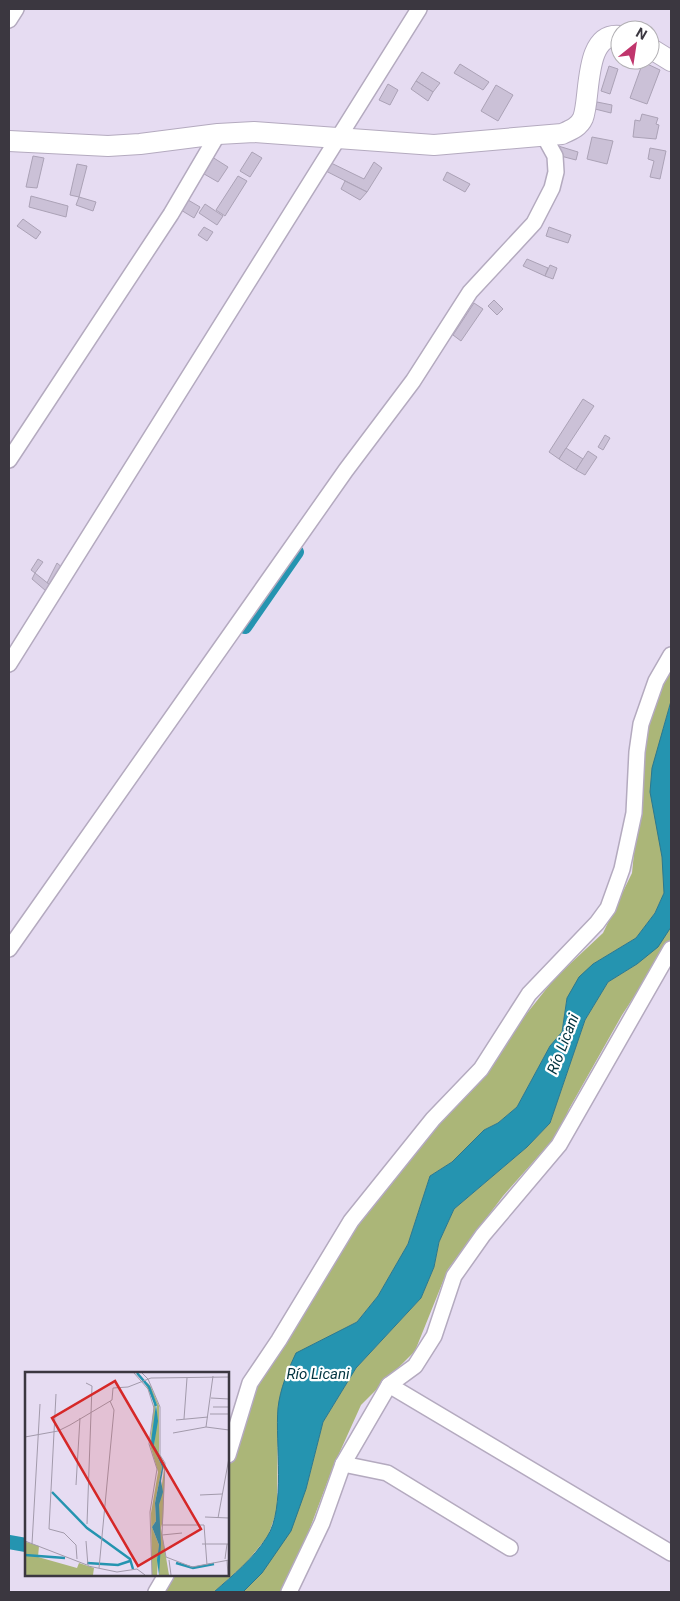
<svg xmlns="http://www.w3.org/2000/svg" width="680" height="1601" font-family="Roboto,sans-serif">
<rect width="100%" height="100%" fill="#e6dcf2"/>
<!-- green -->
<g fill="#abb678">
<polygon points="671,668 671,701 663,729 664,893 655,913 636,938 593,964 567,998 562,1032 550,1046 517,1107 498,1123 484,1130 452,1162 430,1176 408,1244 378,1296 357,1322 312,1345 278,1407 277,1510 268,1536 246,1563 214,1592 163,1592 172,1575 228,1575 228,1462 249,1397 353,1232 555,978 603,933 632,873 646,735 664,678"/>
<polygon points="671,927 671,940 622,1015 569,1109 558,1134 503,1196 448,1269 415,1351 361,1405 333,1467 286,1592 243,1592 262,1573 306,1489 323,1422 356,1368 421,1298 434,1267 439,1242 454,1209 527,1147 550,1123 585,1020 608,982 637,964"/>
</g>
<!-- water -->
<path fill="#2594b0" stroke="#2c788e" d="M671,701V927L658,947L637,964L608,982L585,1020L550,1123L527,1147L454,1209L439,1242L434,1267L421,1298L356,1368L323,1422L306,1489L291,1531L262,1573L243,1592H214C233,1575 253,1559 267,1537C286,1508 275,1443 278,1408C280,1389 288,1370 296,1353L357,1322L378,1296L408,1244L430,1176L452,1162L484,1130L498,1123L517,1107L550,1046L562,1032L567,998L579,977L593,964L636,938L655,913L664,893L662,857L650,792L652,768Z"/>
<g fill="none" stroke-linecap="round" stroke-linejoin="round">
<!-- canal -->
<g stroke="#2594b0" stroke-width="14">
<polyline points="245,627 297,552"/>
<polyline points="9,1542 26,1545"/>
</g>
</g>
<!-- building -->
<g fill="#cbc1d7" stroke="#aba2b6">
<polygon points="643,62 660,70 647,104 630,98"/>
<polygon points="460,64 489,82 483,90 454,73"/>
<polygon points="609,66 618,69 610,94 601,91"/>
<polygon points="422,72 440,83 433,92 416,81"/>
<polygon points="416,81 433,92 428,101 411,89"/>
<polygon points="388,84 398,90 390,105 379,100"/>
<polygon points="496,85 513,95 498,121 481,111"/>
<polygon points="597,102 612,105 611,113 595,109"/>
<polygon points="642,114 658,118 656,124 659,125 656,139 633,137 635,120 640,121"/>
<polygon points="592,137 613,141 607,164 587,159"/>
<polygon points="555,145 578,152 576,160 553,154"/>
<polygon points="650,148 666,151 660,179 650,177 654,161 648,159"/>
<polygon points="252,152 262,158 250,177 240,171"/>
<polygon points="209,155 228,167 218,182 199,171"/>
<polygon points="33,156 44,158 37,188 26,187"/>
<polygon points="327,161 364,179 374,162 382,168 367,192 322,169"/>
<polygon points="77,164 87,166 79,197 70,195"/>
<polygon points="447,172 470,184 465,192 443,180"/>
<polygon points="238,176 247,181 225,216 216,210"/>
<polygon points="345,181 367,192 360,200 341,189"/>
<polygon points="31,196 68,206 66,217 29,207"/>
<polygon points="79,197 96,202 93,211 76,205"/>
<polygon points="183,197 200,207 194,218 176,207"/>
<polygon points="205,204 223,216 217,225 199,213"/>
<polygon points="23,219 41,232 36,239 17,226"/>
<polygon points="204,227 213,232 207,241 198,235"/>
<polygon points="549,227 571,235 568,243 546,236"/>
<polygon points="527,259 548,268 545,276 523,266"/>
<polygon points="550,265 557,268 553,279 545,276"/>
<polygon points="494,300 503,309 497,315 488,306"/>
<polygon points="474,303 483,309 461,341 453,335"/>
<polygon points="583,399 594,406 559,459 549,452"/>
<polygon points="605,435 610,438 603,450 598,447"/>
<polygon points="566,448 583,459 576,470 559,459"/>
<polygon points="588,451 597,457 585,475 576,470"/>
<polygon points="38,559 43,562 35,573 31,570"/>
<polygon points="57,563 64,569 54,588 47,583"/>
<polygon points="35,573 50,585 46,591 32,579"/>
</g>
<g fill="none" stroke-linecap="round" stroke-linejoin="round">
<!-- minor casing -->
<g stroke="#b4aabf" stroke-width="18">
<g id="minor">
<polyline points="9,20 16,9"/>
<polyline points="9,460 171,214 218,134"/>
<polyline points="9,664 419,9"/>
<polyline points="9,949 346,470 413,381 470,292 534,223 552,188 556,172 555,156 544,136"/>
<polyline points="389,1385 671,1553"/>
<polyline points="228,1455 250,1383 279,1340 351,1221 433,1119 481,1069 529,994 597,923 608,908 622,869 634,813 637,752 641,724 656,681 671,655"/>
<polyline points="343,1464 387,1473 510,1548"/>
<polyline points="156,1592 166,1575"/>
<polyline points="289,1592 322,1523 343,1464 389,1385 415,1366 434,1336 454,1276 483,1235 559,1145 671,949"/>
</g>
</g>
<!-- major casing -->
<g stroke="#b4aabf" stroke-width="22">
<g id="major">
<polyline points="650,48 671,61"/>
<path d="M9,141L108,146L140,144L218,134L254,132L434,145L562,134C571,130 579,127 583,118C591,98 583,32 620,36"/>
</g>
</g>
<!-- minor -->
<use href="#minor" stroke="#fff" stroke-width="15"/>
<!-- major -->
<use href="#major" stroke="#fff" stroke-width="20"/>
</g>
<g text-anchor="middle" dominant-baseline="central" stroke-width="4.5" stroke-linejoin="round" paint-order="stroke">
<!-- water labels -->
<g font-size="15" font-style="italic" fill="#01333f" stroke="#fff">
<text transform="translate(563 1044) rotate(-69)">Río Licani</text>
<text x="318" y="1374">Río Licani</text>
</g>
</g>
<!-- overview -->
<g transform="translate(25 1372)">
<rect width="204" height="204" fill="#e6dcf2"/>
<path d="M122,10L126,15L134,34V81L140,93L138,148L136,156L144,203H134V133L139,98L129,73L132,33ZM120,11L125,18L130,30L131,50L126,70L137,95L130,131L131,149L127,155L134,173L132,203H127L126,141L133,100L125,73L129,30ZM1,170L14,174L13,185L52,196L54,191L69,196L68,203H0Z" fill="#abb678"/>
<path d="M131,32L133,49L129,73L139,92L136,109L138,120L134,133L136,172L134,203L132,188L134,173L127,155L131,149L130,131L137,95L126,70Z" fill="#2594b0"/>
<path fill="none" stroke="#2594b0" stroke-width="2.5" d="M112,1L124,15L131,34M27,120L62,156L76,166M76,166L105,187L108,197M0,183L40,186M62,191L93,193L105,189M151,191L168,196L189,192"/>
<path fill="none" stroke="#a29aab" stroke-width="1" d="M109,1L123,17L129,36L124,72L132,97L125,140L127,203M117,1L123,7L135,35V83L140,91L137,163L141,185L167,195L204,188M61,11L67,14L62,152M31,22L24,157L39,161L51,173L52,187M186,26L204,27M188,35H204M185,42H204M159,47L162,6M151,48L183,45M181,55L188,4M148,61L181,55L204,58M0,65L33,59L45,53L87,28L88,16L103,15L126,6L204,5M51,113L55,46M175,123L197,122M180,145L204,146M193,146L204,86M137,153H179L182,193M137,163L157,161M0,169L62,193M61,169L63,194L92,200L112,197L120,203M7,172L15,32M177,172H204M200,187L202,172M144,188L146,203M202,188L203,203M74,196L89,38L85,29"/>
<path fill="#d62828" fill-opacity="0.15" stroke="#d62828" stroke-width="2.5" d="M90,9L176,157L113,194L27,46Z"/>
<rect width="204" height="204" fill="none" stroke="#3b3740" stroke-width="2.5"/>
</g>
<!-- border -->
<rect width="680" height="1601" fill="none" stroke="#3b3740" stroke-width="20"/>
<!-- north arrow -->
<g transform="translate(635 45) rotate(30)"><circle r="24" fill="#ffffff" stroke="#b1afb3"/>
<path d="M0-4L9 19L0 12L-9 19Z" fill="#c0356c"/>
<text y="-8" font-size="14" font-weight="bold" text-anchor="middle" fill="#3b3740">N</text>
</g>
</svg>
